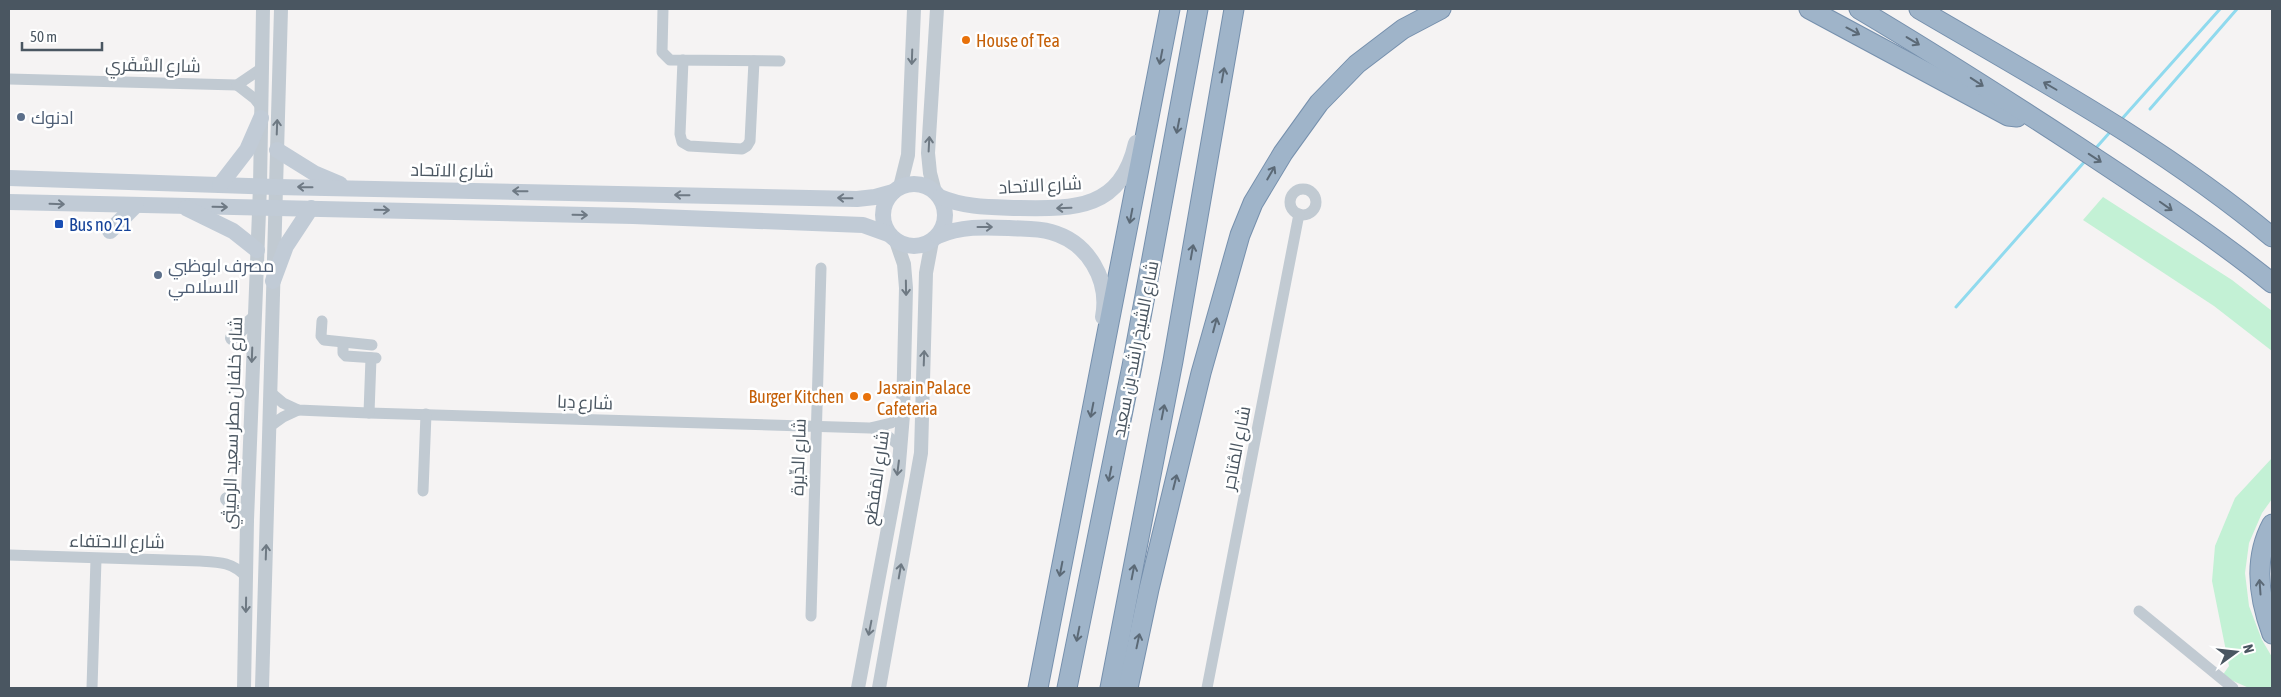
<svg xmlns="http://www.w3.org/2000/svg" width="2281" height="697" font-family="'Asap Condensed',Cairo,sans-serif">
<rect width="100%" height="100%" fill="#f5f3f3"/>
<!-- green -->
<g fill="#c3f1d5">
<polygon points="2103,197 2232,280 2272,311 2272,351 2214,306 2083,220"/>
<polygon points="2272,458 2272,499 2262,513 2249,543 2245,573 2249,606 2262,640 2272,657 2272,688 2249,688 2222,676 2229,666 2212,581 2215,546 2235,498"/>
</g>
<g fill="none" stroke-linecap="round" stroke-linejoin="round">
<!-- stream -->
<g stroke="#90daee" stroke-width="3">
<polyline points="2150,109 2237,9"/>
<polyline points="2120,121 2220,9"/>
<polyline points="2095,149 2111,131"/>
<polyline points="1956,307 2086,160"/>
</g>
<!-- trunk casing -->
<g stroke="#7690ad" stroke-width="21">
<g id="trunk">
<polyline points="1809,9 2008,116 2017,117"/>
<path d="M1859,9C1933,53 2005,99 2077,146C2143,190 2210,233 2272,283"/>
<path d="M1919,9C2040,80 2164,147 2272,237"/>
<path d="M2272,524C2253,559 2259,599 2272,634"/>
<polyline points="1038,688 1170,9"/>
<polyline points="1067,688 1132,366 1198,9"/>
<polyline points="1110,688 1173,361 1234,9"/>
<polyline points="1128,688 1149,589 1201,373 1240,235 1253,203 1283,153 1319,103 1357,64 1403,29 1441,9"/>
</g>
</g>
<!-- minor -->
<g stroke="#c1cad2" stroke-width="11">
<polyline points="663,9 662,52 670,60 780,61"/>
<polyline points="683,60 680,134 682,142 689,146 742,149 747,146 750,141 754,61"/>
<polyline points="9,79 237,85 262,68"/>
<polyline points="237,85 255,99 262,108"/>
<circle cx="1303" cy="202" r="13"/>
<polyline points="322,321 321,336 324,340 372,345"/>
<polyline points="343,343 343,353 346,356 376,358"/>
<polyline points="270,392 283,403 298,410 369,413 870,428 891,423 903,415"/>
<polyline points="369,413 371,358"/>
<polyline points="269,427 283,417 298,410"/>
<polyline points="872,428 884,433 901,447"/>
<polyline points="423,491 426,414"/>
<path d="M9,555L200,561C218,562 233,562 246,577"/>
<polyline points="2139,611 2233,688"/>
<polyline points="811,616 821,268"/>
<polyline points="92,688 96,559"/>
<polyline points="1207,688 1299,214"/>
</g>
<!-- tertiary -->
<g stroke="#c1cad2" stroke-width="14">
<polyline points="900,187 908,155 914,9"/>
<polyline points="935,192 930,173 928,153 937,9"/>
<polyline points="232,338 253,319"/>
<polyline points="227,499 247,520"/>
<polyline points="244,688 247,520 260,186 263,9"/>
<polyline points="262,688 281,9"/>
<polyline points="858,688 898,475 903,415 906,288 904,264 896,241"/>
<polyline points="879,688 921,453 926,273 932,241"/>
</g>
<!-- secondary -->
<g stroke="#c1cbd6" stroke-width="16">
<polyline points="277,150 314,173 340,184"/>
<polyline points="9,178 276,187 857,199 875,197 893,192"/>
<circle cx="914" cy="215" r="31"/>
<polyline points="220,185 247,150 261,118"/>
<path d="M940,197C966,208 992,207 1019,208C1076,209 1121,209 1136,143"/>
<polyline points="9,202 633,216 863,225 888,234"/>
<polyline points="186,208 233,231 257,250"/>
<polyline points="110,231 136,205"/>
<path d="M938,236C961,226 984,227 1009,228C1022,229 1037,228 1051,232C1088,242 1110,280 1103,317"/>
<polyline points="273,281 286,246 311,208"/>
</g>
<!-- trunk -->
<use href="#trunk" stroke="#9fb4c9" stroke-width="19"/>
</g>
<!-- one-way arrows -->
<defs><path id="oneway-shaft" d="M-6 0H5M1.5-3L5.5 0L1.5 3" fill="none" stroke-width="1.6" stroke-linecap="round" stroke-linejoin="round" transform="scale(1.25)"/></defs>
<g stroke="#5b6976">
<use href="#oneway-shaft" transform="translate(1853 31) rotate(28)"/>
<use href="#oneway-shaft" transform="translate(1913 41) rotate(31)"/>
<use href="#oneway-shaft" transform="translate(1161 57) rotate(101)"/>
<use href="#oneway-shaft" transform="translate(1223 75) rotate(-80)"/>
<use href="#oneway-shaft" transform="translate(1977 82) rotate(33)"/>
<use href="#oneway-shaft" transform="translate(2050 86) rotate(-150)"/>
<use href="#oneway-shaft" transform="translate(1178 126) rotate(101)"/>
<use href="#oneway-shaft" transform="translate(2095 158) rotate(33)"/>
<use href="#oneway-shaft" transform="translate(1271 173) rotate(-60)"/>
<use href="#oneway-shaft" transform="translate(2166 206) rotate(35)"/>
<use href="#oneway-shaft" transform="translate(1131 216) rotate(101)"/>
<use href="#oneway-shaft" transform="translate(1192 252) rotate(-80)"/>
<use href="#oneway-shaft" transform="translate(1215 325) rotate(-75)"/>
<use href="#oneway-shaft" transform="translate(1092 410) rotate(101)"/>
<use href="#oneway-shaft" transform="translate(1163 412) rotate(-79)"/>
<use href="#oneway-shaft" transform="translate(1110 474) rotate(101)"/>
<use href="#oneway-shaft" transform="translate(1175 482) rotate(-76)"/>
<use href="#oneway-shaft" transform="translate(1061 569) rotate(101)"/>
<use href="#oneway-shaft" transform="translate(1133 572) rotate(-79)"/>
<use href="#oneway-shaft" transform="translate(2260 587) rotate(-94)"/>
<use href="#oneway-shaft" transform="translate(1078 634) rotate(101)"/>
<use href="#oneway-shaft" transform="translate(1138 641) rotate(-78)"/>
</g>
<g stroke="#6e7983">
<use href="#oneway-shaft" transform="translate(912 57) rotate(92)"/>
<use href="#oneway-shaft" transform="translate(277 127) rotate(-88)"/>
<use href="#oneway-shaft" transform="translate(929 144) rotate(-87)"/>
<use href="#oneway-shaft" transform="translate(906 288) rotate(89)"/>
<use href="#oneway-shaft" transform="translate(252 355) rotate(92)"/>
<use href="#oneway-shaft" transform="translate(924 358) rotate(-88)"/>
<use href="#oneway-shaft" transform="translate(898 468) rotate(97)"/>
<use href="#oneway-shaft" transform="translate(266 552) rotate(-88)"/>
<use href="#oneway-shaft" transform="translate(900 571) rotate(-80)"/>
<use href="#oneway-shaft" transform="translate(246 605) rotate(91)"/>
<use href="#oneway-shaft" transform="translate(870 628) rotate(101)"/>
</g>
<g stroke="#6e7984">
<use href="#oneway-shaft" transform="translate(305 187) rotate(-179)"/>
<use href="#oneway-shaft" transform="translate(520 191) rotate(-179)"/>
<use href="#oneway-shaft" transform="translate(682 195) rotate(-179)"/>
<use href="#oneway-shaft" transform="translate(845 198) rotate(-179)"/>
<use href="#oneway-shaft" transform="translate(57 204) rotate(2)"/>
<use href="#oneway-shaft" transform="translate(220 207) rotate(1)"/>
<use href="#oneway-shaft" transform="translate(1064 208) rotate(178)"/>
<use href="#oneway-shaft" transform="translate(382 210) rotate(1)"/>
<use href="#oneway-shaft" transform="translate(580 215) rotate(1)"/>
<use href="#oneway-shaft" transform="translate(985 227)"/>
</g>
<!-- markers -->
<g fill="#e8710a" stroke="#fff" stroke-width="2">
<circle cx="966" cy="40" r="5"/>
<circle cx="854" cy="396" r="5"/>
<circle cx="867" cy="397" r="5"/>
</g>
<g fill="#5c6f8a" stroke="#fff" stroke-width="2">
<circle cx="21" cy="117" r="5"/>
<circle cx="158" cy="275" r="5"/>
</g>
<rect fill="#1a4fb4" stroke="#fff" stroke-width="2" x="54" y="219" width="10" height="10" rx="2.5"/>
<g text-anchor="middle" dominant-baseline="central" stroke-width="5" stroke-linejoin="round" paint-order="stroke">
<!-- food labels -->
<g font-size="18" fill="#c56008" stroke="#fff" text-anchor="start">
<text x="976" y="40">House of Tea</text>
<text x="877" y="387">Jasrain Palace<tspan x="877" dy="21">Cafeteria</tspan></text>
<text x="844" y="396" text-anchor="end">Burger Kitchen</text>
</g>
<!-- street labels -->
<g font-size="18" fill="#4a5661" stroke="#fff">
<text transform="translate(153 65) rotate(1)">شارع السَّفَري</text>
<text transform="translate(452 170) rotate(1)">شارع الاتحاد</text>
<text transform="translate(1040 185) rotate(-3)">شارع الاتحاد</text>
<text transform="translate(1135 349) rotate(-79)">شارع الشيخ راشد بن سعيد</text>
<text transform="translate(585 402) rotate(2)">شارع دِبا</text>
<text transform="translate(232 423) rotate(-88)">شارع خلفان مطر سعيد الرميثي</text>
<text transform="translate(1236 448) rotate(-79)">شارع المُتاجر</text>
<text transform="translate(798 457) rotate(-88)">شارع الدِّيرة</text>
<text transform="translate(876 478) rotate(-82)">شارع المَقطَع</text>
<text transform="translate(117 541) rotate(1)">شارع الاحتفاء</text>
</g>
<!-- service labels -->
<g font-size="18" fill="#4e5e75" stroke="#fff" text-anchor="start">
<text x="31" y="117">ادنوك</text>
<text x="168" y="265">مصرف ابوظبي<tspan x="168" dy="21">الاسلامي</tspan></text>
</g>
<!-- transit labels -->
<g font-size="18" fill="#164399" stroke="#fff" text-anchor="start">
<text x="69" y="224">Bus no 21</text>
</g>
</g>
<!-- border -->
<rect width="2281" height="697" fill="none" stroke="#4a5661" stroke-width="20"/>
<!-- north arrow -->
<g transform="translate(2236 652) rotate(75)" stroke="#ffffff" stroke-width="4" paint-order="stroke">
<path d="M0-4L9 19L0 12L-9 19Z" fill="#4a5661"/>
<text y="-8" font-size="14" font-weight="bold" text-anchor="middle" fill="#4a5661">N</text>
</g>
<!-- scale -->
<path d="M22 42v8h80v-8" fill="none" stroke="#4a5661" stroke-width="2.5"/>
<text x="30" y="42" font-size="15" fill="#4a5661" stroke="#ffffff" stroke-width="4" paint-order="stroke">50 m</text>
</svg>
